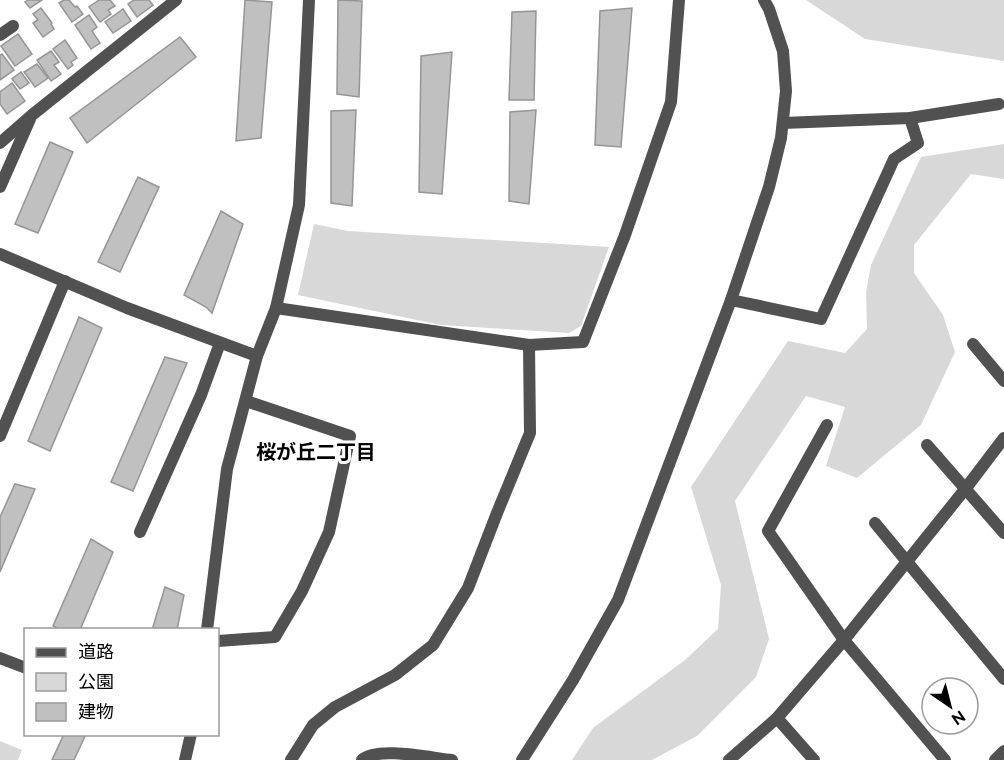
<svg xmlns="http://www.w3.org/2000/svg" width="1004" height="760" font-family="Raleway,'Noto Sans JP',sans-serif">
<rect width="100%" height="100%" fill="#fff"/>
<!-- green -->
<g fill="#d8d8d8">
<polygon points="806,0 1004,0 1004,61 865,39"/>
<polygon points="1004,144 1004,179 971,174 914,245 914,273 943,315 955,352 921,425 857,478 826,466 845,407 806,396 735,501 769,639 756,677 697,736 652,760 572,760 593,728 685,660 718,629 721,585 691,487 788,341 845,353 867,329 866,292 871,265 921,157"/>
<polygon points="314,224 348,231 609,247 581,326 569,333 441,325 298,295"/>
<polygon points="0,741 22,750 18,760 0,760"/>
</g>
<!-- building -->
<g fill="#c0c0c0" stroke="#959595" stroke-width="1.5">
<polygon points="28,0 42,0 30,8 25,2"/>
<polygon points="64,0 69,0 75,7 77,6 83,14 72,22 59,3"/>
<polygon points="99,0 110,0 115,6 108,10 111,14 100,22 89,7"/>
<polygon points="134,0 149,0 153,5 137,17 128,4"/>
<polygon points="245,0 272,2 261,138 236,141"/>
<polygon points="338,0 362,1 359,97 337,94"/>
<polygon points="41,8 52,23 51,24 54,29 43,37 33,23 38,20 33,14"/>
<polygon points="632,8 621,147 595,145 600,11"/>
<polygon points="123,9 131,21 113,33 105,22"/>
<polygon points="536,11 534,100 509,100 512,12"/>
<polygon points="89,15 97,27 92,31 100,43 91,49 75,25"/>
<polygon points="18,34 32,54 15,66 1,46"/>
<polygon points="180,37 196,57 87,143 70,118"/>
<polygon points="65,40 77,58 71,62 73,65 68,69 53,49"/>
<polygon points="51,51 59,62 54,65 61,74 51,81 37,60"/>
<polygon points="452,52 442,194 419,192 421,56"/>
<polygon points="2,54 14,70 0,80 0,55"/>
<polygon points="37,64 48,78 35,87 24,72"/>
<polygon points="21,72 29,83 20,89 12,79"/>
<polygon points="12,83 25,101 7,114 0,104 0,92"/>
<polygon points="356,110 352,206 331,203 331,111"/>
<polygon points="536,110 529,204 509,201 510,112"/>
<polygon points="50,142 73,152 38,233 15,224"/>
<polygon points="138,177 159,187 120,272 98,262"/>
<polygon points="221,211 243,224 212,313 206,307 184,295"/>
<polygon points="79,317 102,328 50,451 28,441"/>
<polygon points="165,357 187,363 133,491 111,482"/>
<polygon points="15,484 35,489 0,572 0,517"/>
<polygon points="91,539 113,552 80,630 61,630 53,626"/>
<polygon points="165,587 184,595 177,630 152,630"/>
<polygon points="64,734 86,734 74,760 52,760"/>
</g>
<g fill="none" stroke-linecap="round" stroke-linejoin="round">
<!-- minor -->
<g stroke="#515151" stroke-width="12">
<polyline points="0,35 13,26"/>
<polyline points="783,123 910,118 999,104"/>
<polyline points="0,143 32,115 176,0"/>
<polyline points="0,187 30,119"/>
<polyline points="0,254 127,308 257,356"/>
<polyline points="731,300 821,319 894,159 918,143 910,118"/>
<polyline points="276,308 529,345 583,342 625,235 671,102 679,0"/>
<polyline points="973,344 1004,381"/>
<polyline points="827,425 768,531 844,640 945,760"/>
<polyline points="0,436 65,281"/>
<polyline points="927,445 1004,533"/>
<polyline points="875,523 1004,679"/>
<polyline points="140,532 201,395 220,343"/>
<polyline points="218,641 275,637 302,591 329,532 350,436 246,401"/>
<polyline points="0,658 26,668"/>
<polyline points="777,718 814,760"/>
<polyline points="291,760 313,725 335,707 395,675 433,645 468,588 497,513 530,433 529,345"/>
<path d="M362,760C377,746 431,758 452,760"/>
<polyline points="522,760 573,680 618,600 731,300 769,187 781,138 786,91 783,51 769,9 764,0"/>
<polyline points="729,760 777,718 844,640 966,488 1004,438"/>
<polyline points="995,760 1004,751"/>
</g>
<!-- tertiary -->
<g stroke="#515151" stroke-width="12">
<polyline points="207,630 227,469 257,356 276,308 299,205 309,0"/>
<polyline points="185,760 191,734"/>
</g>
</g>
<g text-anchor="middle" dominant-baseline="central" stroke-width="6" stroke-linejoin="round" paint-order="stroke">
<!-- neighbourhood labels -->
<g font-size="20" font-weight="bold" fill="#000" stroke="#fff">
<text x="316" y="452">桜が丘二丁目</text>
</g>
</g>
<!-- legend -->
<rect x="24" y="628" width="195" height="108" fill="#ffffff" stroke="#999999" stroke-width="1.5"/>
<rect x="36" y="648" width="30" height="9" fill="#515151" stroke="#999999" stroke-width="1.5"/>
<text x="78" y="658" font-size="18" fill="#000000">道路</text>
<rect x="36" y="673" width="30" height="18" fill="#d8d8d8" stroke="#999999" stroke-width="1.5"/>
<text x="78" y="688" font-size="18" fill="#000000">公園</text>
<rect x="36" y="703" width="30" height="18" fill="#c0c0c0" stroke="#999999" stroke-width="1.5"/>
<text x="78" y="718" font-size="18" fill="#000000">建物</text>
<!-- north arrow -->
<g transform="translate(950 706) rotate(145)"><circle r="28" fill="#ffffff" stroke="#999999" stroke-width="1.5"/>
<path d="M0-4.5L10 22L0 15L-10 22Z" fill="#000000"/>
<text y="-9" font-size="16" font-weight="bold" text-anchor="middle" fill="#000000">N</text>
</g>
</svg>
